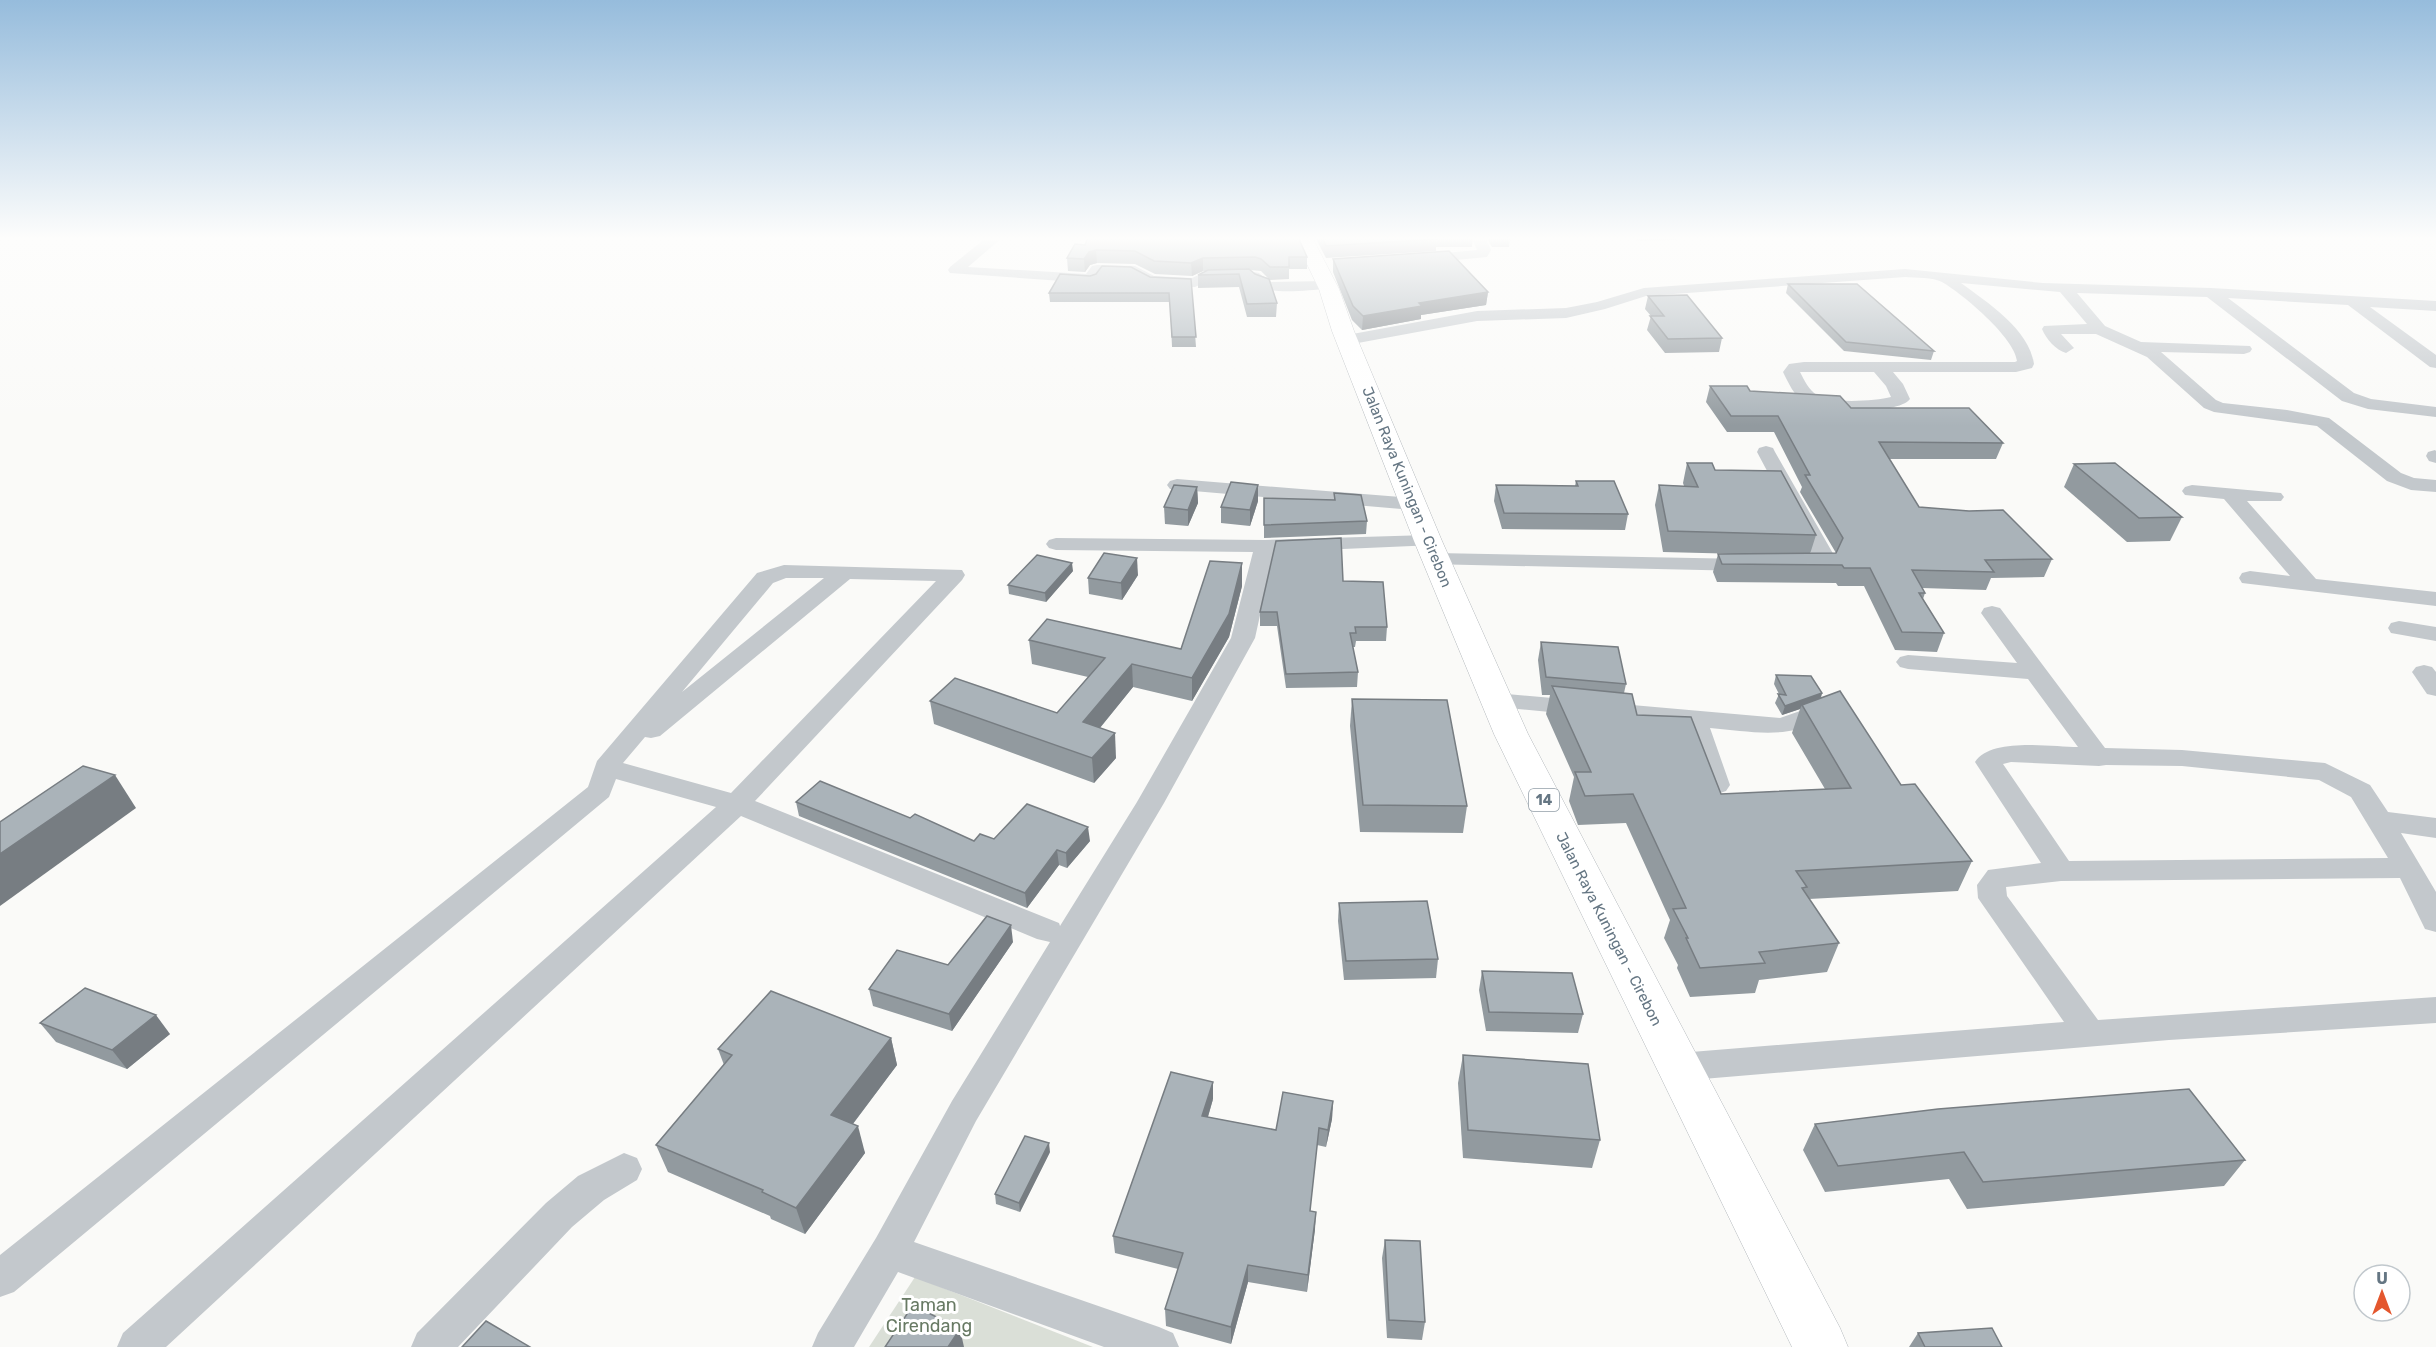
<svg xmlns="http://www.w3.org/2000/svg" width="2436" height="1347" font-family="Rubik,sans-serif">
<rect width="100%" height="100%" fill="#fafaf8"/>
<!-- green -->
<polygon fill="#dadfd7" points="915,1277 1093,1347 869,1347"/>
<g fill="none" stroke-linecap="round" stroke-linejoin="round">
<!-- highway casing -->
<g stroke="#b4b9bd" stroke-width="1">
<polygon id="highway" points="1294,237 1312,237 1339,289 1354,331 1442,541 1528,734 1840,1328 1848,1347 1792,1347 1494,734 1414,541 1332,331 1319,289"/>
</g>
<!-- street -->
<g fill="#c3c8cc" fill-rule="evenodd">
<path d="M987,237H1003L968,267L1086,274L1092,266L1097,265L1135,266L1154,276L1192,278L1203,273L1254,272L1259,273L1269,282L1326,281L1333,285L1326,289C1307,290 1261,297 1250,280L1207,281L1195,287L1150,284L1132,274L1101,273L1095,282L1090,283L950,273L948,270L950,267Z"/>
<polygon points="1471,237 1485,237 1491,250 1487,257 1424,263 1417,259 1424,255 1477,250"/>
<path d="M1905,269L2043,283L2211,288L2436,301V311L2370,307L2436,355V368L2430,367L2348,305L2228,298L2354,393L2371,399L2436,407V417L2368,409L2342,401L2207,297L2077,293L2105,326L2141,342L2250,346L2252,349L2250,352L2244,354L2161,352L2216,400L2223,403L2287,410L2329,418L2401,473L2414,478L2436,480V492L2411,490L2387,481L2317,426L2214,412L2204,408L2147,357L2096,334H2061L2074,348L2066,353C2056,350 2046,339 2042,329L2044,326L2087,324L2060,292L1961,283C1988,303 2029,329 2034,364L2032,368L2016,372H1893L1903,384L1910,399C1898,415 1821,413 1805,403C1794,396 1788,382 1783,372L1789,364L1804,362H2015L2017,361C2015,338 1963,294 1942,282C1933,277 1916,278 1905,277L1646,296L1605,309L1566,318L1477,321L1347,345L1339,340L1347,335L1477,311L1566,308L1597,302L1644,288ZM1800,372H1874L1886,386L1891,397C1875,401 1831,404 1817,395C1809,390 1804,380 1800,372Z"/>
<polygon points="1766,446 1773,448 1775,452 1835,557 1830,569 1802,571 1794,570 1791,565 1794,560 1813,557 1757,452 1759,448"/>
<polygon points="2435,450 2436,451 2436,463 2429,461 2426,456 2428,452"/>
<polygon points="1177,479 1413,498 1420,500 1423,504 1420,508 1413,510 1170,489 1167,485 1170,481"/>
<polygon points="2192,485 2281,493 2284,497 2281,501 2247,501 2316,579 2436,592 2436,606 2242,583 2239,578 2242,573 2250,571 2290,576 2224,499 2185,495 2182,491 2185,487"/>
<path d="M1428,535L1435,537L1438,541L1435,545L1274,552L1255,638L1164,803L976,1121L914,1242L1159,1327L1173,1333L1179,1347H1104L898,1272L854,1347H812L818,1333L876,1238L952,1101L1050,942L1037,939L741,816L166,1347H117L123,1333L716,807L616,779L609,797L14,1292L0,1297V1255L588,787L597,761L757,573L784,565L962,570L965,575L962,580L755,801L1059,923L1060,926L1137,802L1231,638L1253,552L1056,550L1049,548L1046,544L1049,540L1056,538L1265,540ZM786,578H824L682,692L773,583ZM850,579L936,581L731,793L623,763L645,737L651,738L660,736Z"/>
<polygon points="1436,553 1746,559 1754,560 1757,565 1754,570 1746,571 1428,564 1425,559 1428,554"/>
<path d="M1992,606L2000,608L2105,748L2182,750L2325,763L2370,785L2388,812L2436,818V838L2401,833L2436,892V932L2425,929L2400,878L2061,881L2006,887L2007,896L2098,1020L2436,997V1023L2169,1040L1679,1081L1667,1077L1662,1067L1667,1057L1679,1053L2064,1022L1978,898L1977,885L1988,870L2041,863L1975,762C1991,737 2051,747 2078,747L2028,679L1908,669L1900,667L1896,662L1900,657L1908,655L2017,663L1981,613L1984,608ZM2011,762L2099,766L2106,765L2182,766L2319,780L2351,797L2388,858L2069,861L2003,764Z"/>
<polygon points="2399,621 2436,627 2436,641 2391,633 2388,628 2391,623"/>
<polygon points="2424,665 2432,667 2436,672 2436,696 2427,694 2412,672 2416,667"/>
<path d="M1496,693L1780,718L1823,703L1832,706L1835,711C1831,718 1824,720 1816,723C1781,739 1748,731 1710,728L1730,785L1726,791L1717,794L1708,791L1704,785L1684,725L1487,706L1484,701L1487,696Z"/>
<polygon points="624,1153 637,1158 642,1169 637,1180 604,1200 572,1227 458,1347 411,1347 417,1333 546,1203 578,1176"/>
</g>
<!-- highway -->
<use href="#highway" fill="#fff" fill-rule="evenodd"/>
</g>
<!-- wall -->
<g fill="#929a9f" fill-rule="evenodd">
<polygon points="1315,237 1473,237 1472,247 1436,247 1436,251 1326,258"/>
<polygon points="1486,237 1510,237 1509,247 1492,247"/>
<polygon points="1610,237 1728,237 1728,238 1640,241 1635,239 1611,239"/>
<path d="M1075,244L1307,257V269H1289V279L1270,280L1277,303L1276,317H1247L1239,287L1198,288V275L1206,271H1203L1192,276L1155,274L1135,264L1097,263L1090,265L1085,272L1068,271L1067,258ZM1250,270L1261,271L1268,278L1255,274Z"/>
<polygon points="1333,259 1488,292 1486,305 1421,315 1421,319 1362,330 1352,320 1333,272"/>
<polygon points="1090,276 1150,277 1191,279 1196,347 1172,347 1170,302 1050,302 1049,293"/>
<polygon points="1788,284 1934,351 1931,360 1844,351 1786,293"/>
<polygon points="1648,296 1722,338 1719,352 1665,353 1647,330 1651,316 1645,309"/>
<polygon points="1710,386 1750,391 1851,408 2003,443 1996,459 1889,459 1919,507 2052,559 2044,577 1991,578 1986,590 1922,588 1925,593 1923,599 1944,633 1937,652 1895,650 1864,586 1838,586 1836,583 1717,582 1713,572 1718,554 1742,554 1663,552 1655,505 1659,485 1684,486 1683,483 1687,463 1715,470 1816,535 1810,554 1836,553 1800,492 1802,487 1774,432 1727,432 1706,402"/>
<polygon points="2074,464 2182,517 2170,541 2127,542 2064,487"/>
<polygon points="1576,481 1628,514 1625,530 1502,529 1494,501 1496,485 1575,486"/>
<polygon points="1197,487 1198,503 1188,526 1165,524 1164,507"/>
<polygon points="1334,493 1367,521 1366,534 1264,538 1264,498 1334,500"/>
<polygon points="1258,501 1250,526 1221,523 1221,507"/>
<polygon points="1242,563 1242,586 1229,637 1192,701 1133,687 1100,728 1116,758 1094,783 934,724 930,701 1057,713 1088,677 1032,664 1029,640 1181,649"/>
<polygon points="1073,571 1046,602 1009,594 1008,585"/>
<polygon points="1138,575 1122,600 1089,594 1088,578"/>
<polygon points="1343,581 1387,627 1386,641 1356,641 1355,647 1353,647 1358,672 1357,687 1286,688 1277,626 1260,626 1260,612"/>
<polygon points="1541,642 1626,684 1624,693 1637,715 1721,794 1825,789 1792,733 1800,709 1782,715 1775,703 1779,694 1774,684 1776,675 1822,693 1821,698 1972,861 1958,891 1809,899 1839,943 1827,972 1759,980 1755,993 1690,997 1677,968 1678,965 1664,938 1670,920 1626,823 1578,825 1569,801 1574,777 1546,714 1550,695 1542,695 1538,660"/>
<polygon points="1352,699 1467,806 1463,833 1360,832 1350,726"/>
<polygon points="796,802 974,841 994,839 1090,841 1067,868 1059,865 1027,908 799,816"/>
<polygon points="1339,903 1438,959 1436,978 1344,980 1338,921"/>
<polygon points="1013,942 952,1031 873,1006 869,989 948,965"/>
<polygon points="1482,971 1583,1014 1578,1033 1486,1031 1479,990"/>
<polygon points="40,1023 170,1034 127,1069 56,1042"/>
<polygon points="891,1038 897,1065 853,1124 865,1153 805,1234 771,1219 770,1216 668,1172 656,1145 724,1065 718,1049"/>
<polygon points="1463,1055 1600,1140 1592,1168 1463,1158 1458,1083"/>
<polygon points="1213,1099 1208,1117 1276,1130 1333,1101 1332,1119 1326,1147 1317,1145 1310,1211 1315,1229 1307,1292 1248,1282 1231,1344 1166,1326 1165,1309 1178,1269 1115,1253 1113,1236"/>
<polygon points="1815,1124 2245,1160 2224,1186 1967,1209 1949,1179 1825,1192 1803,1150"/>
<polygon points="1050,1152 1020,1212 996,1204 995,1194"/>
<polygon points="1385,1240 1425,1322 1422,1340 1387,1338 1382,1258"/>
<polygon points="1918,1333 2002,1347 1909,1347"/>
</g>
<!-- shaded-wall -->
<g fill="#777d82">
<polygon points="1096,250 1097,263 1090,265 1085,272 1084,259 1089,252"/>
<polygon points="1203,258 1203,271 1192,276 1191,263"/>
<polygon points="1488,292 1486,305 1421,315 1421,319 1362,330 1363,316 1419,303"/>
<polygon points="1258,485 1258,501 1250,526 1250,510"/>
<polygon points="1197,487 1198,503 1188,526 1188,510"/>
<polygon points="1137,558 1138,575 1122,600 1121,583"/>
<polygon points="1072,563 1073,571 1046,602 1045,593"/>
<polygon points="1242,563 1242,586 1229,637 1192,701 1192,678"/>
<polygon points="1132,664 1133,687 1085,746 1083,722"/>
<polygon points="1822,693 1819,702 1802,705 1800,709 1782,715 1785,706"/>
<polygon points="1115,733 1116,758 1094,783 1092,758"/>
<polygon points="115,775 136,808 0,906 0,854"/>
<polygon points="1088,827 1090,841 1067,868 1066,853"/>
<polygon points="1057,850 1059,865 1027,908 1025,893"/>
<polygon points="1011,925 1013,942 952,1031 949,1014"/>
<polygon points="156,1015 170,1034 127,1069 112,1050"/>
<polygon points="891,1038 897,1065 839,1142 831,1115"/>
<polygon points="1213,1082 1213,1099 1203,1133 1202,1116"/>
<polygon points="1333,1101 1332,1119 1326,1147 1328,1130"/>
<polygon points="858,1126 865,1153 805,1234 796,1208"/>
<polygon points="1049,1143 1050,1152 1020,1212 1019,1203"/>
<polygon points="1316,1212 1315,1229 1307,1292 1308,1275"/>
<polygon points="1248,1265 1248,1282 1231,1344 1231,1327"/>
<polygon points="960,1329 964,1347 948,1347"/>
</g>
<!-- building -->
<g fill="#aab3b9" stroke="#777d82" stroke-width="1.5">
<polygon points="1088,237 1298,237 1307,257 1289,257 1289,267 1270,267 1261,259 1255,257 1203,258 1191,263 1154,261 1135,251 1096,250 1089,252 1084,259 1067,258 1075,244 1085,245"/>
<polygon points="1322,237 1435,237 1437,239 1326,246"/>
<polygon points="1449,251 1488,292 1419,303 1422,306 1363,316 1353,306 1333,259"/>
<polygon points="1102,266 1131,267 1150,277 1191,279 1196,337 1172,337 1169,293 1049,293 1060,274 1090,276 1096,274"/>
<polygon points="1249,269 1255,274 1269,279 1277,303 1247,304 1239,274 1198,275 1208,270"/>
<polygon points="1788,284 1857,284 1934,351 1846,342"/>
<polygon points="1687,295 1722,338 1668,339 1650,316 1664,316 1648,296"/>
<polygon points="1710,386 1747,386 1750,391 1840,396 1851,408 1969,408 2003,443 1879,442 1919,507 1969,511 2003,510 2052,559 1985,560 1994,572 1912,570 1925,593 1919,593 1944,633 1902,632 1870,568 1844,568 1842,565 1722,564 1718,554 1836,553 1843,538 1805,475 1810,475 1778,416 1731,416"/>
<polygon points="1687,463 1712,463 1715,470 1781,471 1816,535 1668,531 1659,485 1698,487"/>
<polygon points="2115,463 2182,517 2139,518 2074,464"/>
<polygon points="1576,481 1614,481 1628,514 1504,513 1496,485 1578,486"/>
<polygon points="1231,482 1258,485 1250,510 1221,507"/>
<polygon points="1174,485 1197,487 1188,510 1164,507"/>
<polygon points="1334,493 1361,495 1367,521 1264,525 1264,498 1335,500"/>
<polygon points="1341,538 1343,581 1383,582 1387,627 1355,627 1356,633 1350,633 1358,672 1286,674 1277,612 1260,612 1276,541"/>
<polygon points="1104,553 1137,558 1121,583 1088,578"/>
<polygon points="1037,555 1072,563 1045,593 1008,585"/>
<polygon points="1210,561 1242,563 1229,614 1192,678 1132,664 1083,722 1115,733 1092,758 930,701 955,678 1057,713 1105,658 1029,640 1047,619 1181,649"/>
<polygon points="1541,642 1618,647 1626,684 1546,677"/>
<polygon points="1776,675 1811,676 1822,693 1785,706 1778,694 1786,695"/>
<polygon points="1552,686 1632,694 1637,715 1691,717 1721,794 1851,788 1802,705 1840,691 1901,785 1915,784 1972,861 1796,871 1807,887 1802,888 1839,943 1759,952 1765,963 1700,968 1686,938 1688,938 1673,909 1686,908 1633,794 1585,796 1575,772 1591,772"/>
<polygon points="1352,699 1447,700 1467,806 1363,805"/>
<polygon points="83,766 115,775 0,854 0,822"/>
<polygon points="820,781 910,818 915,814 974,841 980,834 994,839 1027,804 1088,827 1066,853 1057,850 1025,893 796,802"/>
<polygon points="1427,901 1438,959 1346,961 1339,903"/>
<polygon points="987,916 1011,925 949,1014 869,989 897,950 948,965"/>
<polygon points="1482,971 1572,973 1583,1014 1489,1012"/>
<polygon points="85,988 156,1015 112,1050 40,1023"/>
<polygon points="771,991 891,1038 831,1115 858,1126 796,1208 762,1192 763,1190 656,1145 732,1055 718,1049"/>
<polygon points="1463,1055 1588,1064 1600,1140 1468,1130"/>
<polygon points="1171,1072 1213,1082 1202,1116 1276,1130 1283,1092 1333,1101 1328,1130 1319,1128 1310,1211 1316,1212 1308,1275 1248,1265 1231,1327 1165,1309 1183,1253 1113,1236"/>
<polygon points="2189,1089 2245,1160 1983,1182 1964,1152 1838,1166 1815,1124 1938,1109"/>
<polygon points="1025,1136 1049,1143 1019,1203 995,1194"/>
<polygon points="1385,1240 1420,1241 1425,1322 1389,1320"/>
<polygon points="913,1305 960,1329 948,1347 885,1347"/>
<polygon points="486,1321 530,1347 462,1347"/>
<polygon points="1992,1328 2002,1347 1925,1347 1918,1333"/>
</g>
<!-- sky -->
<linearGradient id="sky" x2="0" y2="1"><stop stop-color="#96bcdc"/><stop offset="0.56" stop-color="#fdfdfc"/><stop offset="1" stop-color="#fdfdfc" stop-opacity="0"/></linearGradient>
<rect width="2436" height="426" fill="url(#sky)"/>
<g text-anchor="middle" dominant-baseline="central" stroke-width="6" stroke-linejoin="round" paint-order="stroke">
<!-- shield labels -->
<rect fill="#fff" stroke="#939fa8" stroke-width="1.5" x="1529" y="789" width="30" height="22" rx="4.5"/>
<g font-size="14" font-weight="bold" fill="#657683">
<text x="1544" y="800">14</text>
</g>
<!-- street labels -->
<g font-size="15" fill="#657683" stroke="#fff">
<text transform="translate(1407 487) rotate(68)">Jalan Raya Kuningan - Cirebon</text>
<text transform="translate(1609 929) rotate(63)">Jalan Raya Kuningan - Cirebon</text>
</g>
<!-- near-park labels -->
<g font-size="18" fill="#687a64" stroke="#fff">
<text x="929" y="1305">Taman<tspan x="929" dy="21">Cirendang</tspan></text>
</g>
</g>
<!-- north arrow -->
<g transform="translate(2382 1293)"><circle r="28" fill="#ffffff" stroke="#c1c8cd" stroke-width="1.5"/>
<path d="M0-4.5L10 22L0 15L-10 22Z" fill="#e4572e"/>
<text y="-9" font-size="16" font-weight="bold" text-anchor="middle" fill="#657683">U</text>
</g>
</svg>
